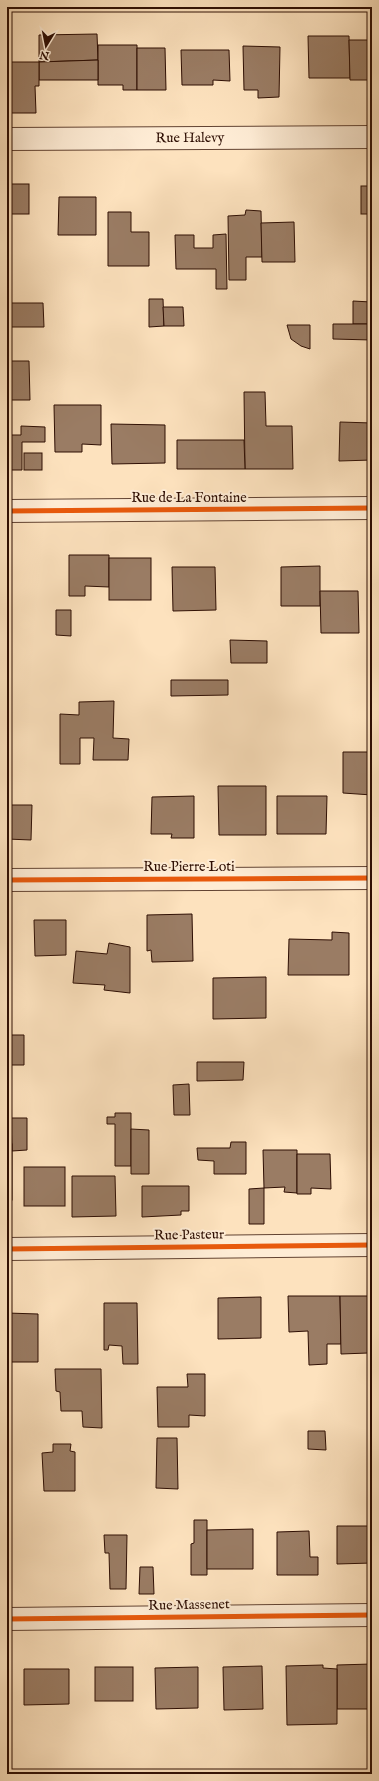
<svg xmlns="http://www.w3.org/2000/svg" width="379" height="1781" font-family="'IM FELL English',serif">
<rect width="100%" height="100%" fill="#fde2be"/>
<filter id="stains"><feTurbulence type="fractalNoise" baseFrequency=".005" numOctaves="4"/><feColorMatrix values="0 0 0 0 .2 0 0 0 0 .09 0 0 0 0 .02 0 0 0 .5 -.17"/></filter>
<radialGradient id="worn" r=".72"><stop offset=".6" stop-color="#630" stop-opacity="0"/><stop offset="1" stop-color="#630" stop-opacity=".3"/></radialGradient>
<!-- building -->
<g fill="#9a7c64" stroke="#2e0e03">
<polygon points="97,34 98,60 39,62 39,35"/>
<polygon points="308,36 349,36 350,78 309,78"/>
<polygon points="349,40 372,40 372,80 350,80"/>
<polygon points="98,45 137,45 137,90 123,90 123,85 98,85"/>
<polygon points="243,46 280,47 279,97 258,98 258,90 244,90"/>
<polygon points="137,48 165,48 166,90 137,90"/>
<polygon points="181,50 229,50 230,81 213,80 213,85 182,85"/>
<polygon points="98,60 98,80 39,80 39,62"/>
<polygon points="7,62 39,62 39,86 35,86 36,113 7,113"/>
<rect x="7" y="184" width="22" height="30"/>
<rect x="361" y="186" width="11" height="28"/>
<polygon points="59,197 96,197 96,235 58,235"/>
<polygon points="246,210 261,211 262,257 246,257 246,280 229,280 228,216 245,215"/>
<polygon points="108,212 131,212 131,232 149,232 149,266 108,266"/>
<polygon points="294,222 295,262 262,262 261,223"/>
<polygon points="226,234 227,289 216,289 216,269 176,269 175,235 194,235 194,248 213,248 213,235"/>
<polygon points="149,299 163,299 164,326 149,327"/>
<polygon points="353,301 371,302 372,324 353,324"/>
<polygon points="7,303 43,303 44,327 7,327"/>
<polygon points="163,307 183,307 184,326 164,326"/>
<polygon points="333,324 372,324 372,340 333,339"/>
<polygon points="287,325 310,325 310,349 301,346 291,339"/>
<polygon points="7,361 29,361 30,400 7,400"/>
<polygon points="244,392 265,392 266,426 292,426 293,469 245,469"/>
<polygon points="54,405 101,405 101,445 82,444 82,452 55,452"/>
<polygon points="340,422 372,423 372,460 339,461"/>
<polygon points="111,424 165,425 165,463 112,464"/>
<polygon points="21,426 45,427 45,442 22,442 22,470 7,470 7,435 21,435"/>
<polygon points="177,440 244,440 245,469 177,469"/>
<rect x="24" y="453" width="18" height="17"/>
<polygon points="69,555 109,555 109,587 85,586 85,596 69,596"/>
<rect x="109" y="558" width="42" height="42"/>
<polygon points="320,566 320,606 281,606 281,567"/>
<polygon points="172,567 215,567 216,610 173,611"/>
<polygon points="320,591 358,591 359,633 321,633"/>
<polygon points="56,610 71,610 71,636 56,635"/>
<polygon points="230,640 267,641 267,663 231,663"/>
<polygon points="171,680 228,680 228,695 171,696"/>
<polygon points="114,701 113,738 129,739 128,760 93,760 94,738 80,738 80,764 60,764 60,714 79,715 79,702"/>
<polygon points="343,752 372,752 372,795 343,793"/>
<polygon points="218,786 266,786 266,835 219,835"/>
<polygon points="194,796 194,838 171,838 172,834 151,834 152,797"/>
<polygon points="277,796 327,796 326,834 277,834"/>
<polygon points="7,805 32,805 31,840 7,839"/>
<polygon points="192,914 193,961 152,962 151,950 147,951 147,915"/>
<polygon points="34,920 66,920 66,955 35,956"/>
<polygon points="7,932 9,932 10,963 7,963"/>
<polygon points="332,932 349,933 349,975 288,975 289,939 332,940"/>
<polygon points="109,943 130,947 130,993 104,990 105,985 73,983 76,951 107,954"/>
<polygon points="266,977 266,1018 213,1019 213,978"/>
<polygon points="9,1035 24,1035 24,1065 7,1065"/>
<polygon points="197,1062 244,1062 243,1080 197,1081"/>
<polygon points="189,1084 190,1115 174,1115 173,1085"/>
<polygon points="115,1113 131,1113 131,1166 115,1166 115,1124 107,1124 107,1117 115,1117"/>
<polygon points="11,1118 27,1118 27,1150 12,1151"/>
<polygon points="131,1129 149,1130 149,1174 131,1174"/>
<polygon points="231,1142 246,1142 246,1174 214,1174 214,1161 198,1160 197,1148 230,1148"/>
<rect x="7" y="1144" width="5" height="56"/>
<polygon points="263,1150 297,1150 297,1193 284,1192 285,1187 264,1188"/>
<polygon points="297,1154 330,1154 331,1189 311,1188 311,1194 297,1194"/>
<rect x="24" y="1167" width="41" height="39"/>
<polygon points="72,1176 115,1176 116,1216 72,1217"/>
<polygon points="142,1186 189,1186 189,1211 181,1211 181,1215 142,1217"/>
<polygon points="264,1188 264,1224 249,1224 249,1189"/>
<polygon points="288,1296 340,1296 341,1344 327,1344 327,1364 309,1365 308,1331 289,1332"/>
<polygon points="340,1296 372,1296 372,1332 368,1332 368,1353 341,1354"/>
<polygon points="261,1297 261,1338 218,1339 218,1298"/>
<polygon points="104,1303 137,1303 138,1364 123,1364 122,1346 109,1345 108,1350 104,1350"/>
<polygon points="7,1313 38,1314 38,1362 7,1362"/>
<polygon points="55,1369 101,1369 102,1428 83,1427 82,1411 61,1411 60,1392 56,1391"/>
<polygon points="187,1374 205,1374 205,1416 189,1415 189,1427 158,1427 157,1387 188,1387"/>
<polygon points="308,1431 325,1431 326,1450 308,1449"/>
<polygon points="157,1438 177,1438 178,1489 156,1488"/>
<polygon points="53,1444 71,1444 70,1451 75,1452 75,1491 44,1491 42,1453 53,1452"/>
<polygon points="194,1520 207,1520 207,1575 191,1575 191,1544 194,1543"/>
<polygon points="337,1526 372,1526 372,1563 337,1564"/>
<polygon points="253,1529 253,1569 207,1569 207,1530"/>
<polygon points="309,1531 310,1557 318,1557 318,1575 277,1575 277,1532"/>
<polygon points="104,1535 127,1535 126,1589 110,1589 109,1553 105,1553"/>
<polygon points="140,1567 153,1567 154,1594 139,1594"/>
<polygon points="372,1664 372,1709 337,1709 337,1665"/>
<polygon points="323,1665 323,1668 337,1669 337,1724 287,1725 286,1666"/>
<polygon points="262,1666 263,1709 224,1710 223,1667"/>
<rect x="95" y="1667" width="38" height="34"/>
<polygon points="198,1667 198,1708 156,1709 155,1668"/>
<polygon points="24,1669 69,1669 69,1704 24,1705"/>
</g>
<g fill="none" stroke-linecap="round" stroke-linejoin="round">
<!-- minor casing -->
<g stroke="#624332" stroke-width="24">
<g id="minor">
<path id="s1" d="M7,139L372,137"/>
<polyline points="7,511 372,508"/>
<polyline points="7,880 372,878"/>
<polyline points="7,1249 372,1245"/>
<polyline points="7,1619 372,1615"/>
</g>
</g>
<!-- minor -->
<use href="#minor" stroke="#feecd5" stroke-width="22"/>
<!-- cycleway casing -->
<g stroke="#feecd5" stroke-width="8">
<g id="cycleway">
<polyline points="7,511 372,508"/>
<polyline points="7,880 372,878"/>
<polyline points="7,1249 372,1245"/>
<polyline points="7,1619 372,1615"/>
</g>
</g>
<!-- cycleway -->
<use href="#cycleway" stroke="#e8590c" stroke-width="5"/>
</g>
<g text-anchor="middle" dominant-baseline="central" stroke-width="4" stroke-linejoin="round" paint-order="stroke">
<!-- street labels -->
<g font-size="14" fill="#2e0e03" stroke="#feecd5">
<text stroke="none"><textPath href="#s1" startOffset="183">Rue Halevy</textPath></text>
<text x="189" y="498">Rue de La Fontaine</text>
<text x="189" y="867">Rue Pierre Loti</text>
<text transform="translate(189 1235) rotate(-1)">Rue Pasteur</text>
<text transform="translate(189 1605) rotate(-1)">Rue Massenet</text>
</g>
</g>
<!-- margin -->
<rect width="379" height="1781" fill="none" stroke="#fde2be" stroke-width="24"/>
<rect x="8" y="8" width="363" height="1765" fill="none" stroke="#2e0e03" stroke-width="2"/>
<rect x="12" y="12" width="355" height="1757" fill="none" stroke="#2e0e03"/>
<!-- north arrow -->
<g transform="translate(46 46) rotate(190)" stroke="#feecd5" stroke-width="3" paint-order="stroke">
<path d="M0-3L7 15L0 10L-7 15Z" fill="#2e0e03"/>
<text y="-6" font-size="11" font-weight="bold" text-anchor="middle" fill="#2e0e03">N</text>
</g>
<rect width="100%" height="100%" filter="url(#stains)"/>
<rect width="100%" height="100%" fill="url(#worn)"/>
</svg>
